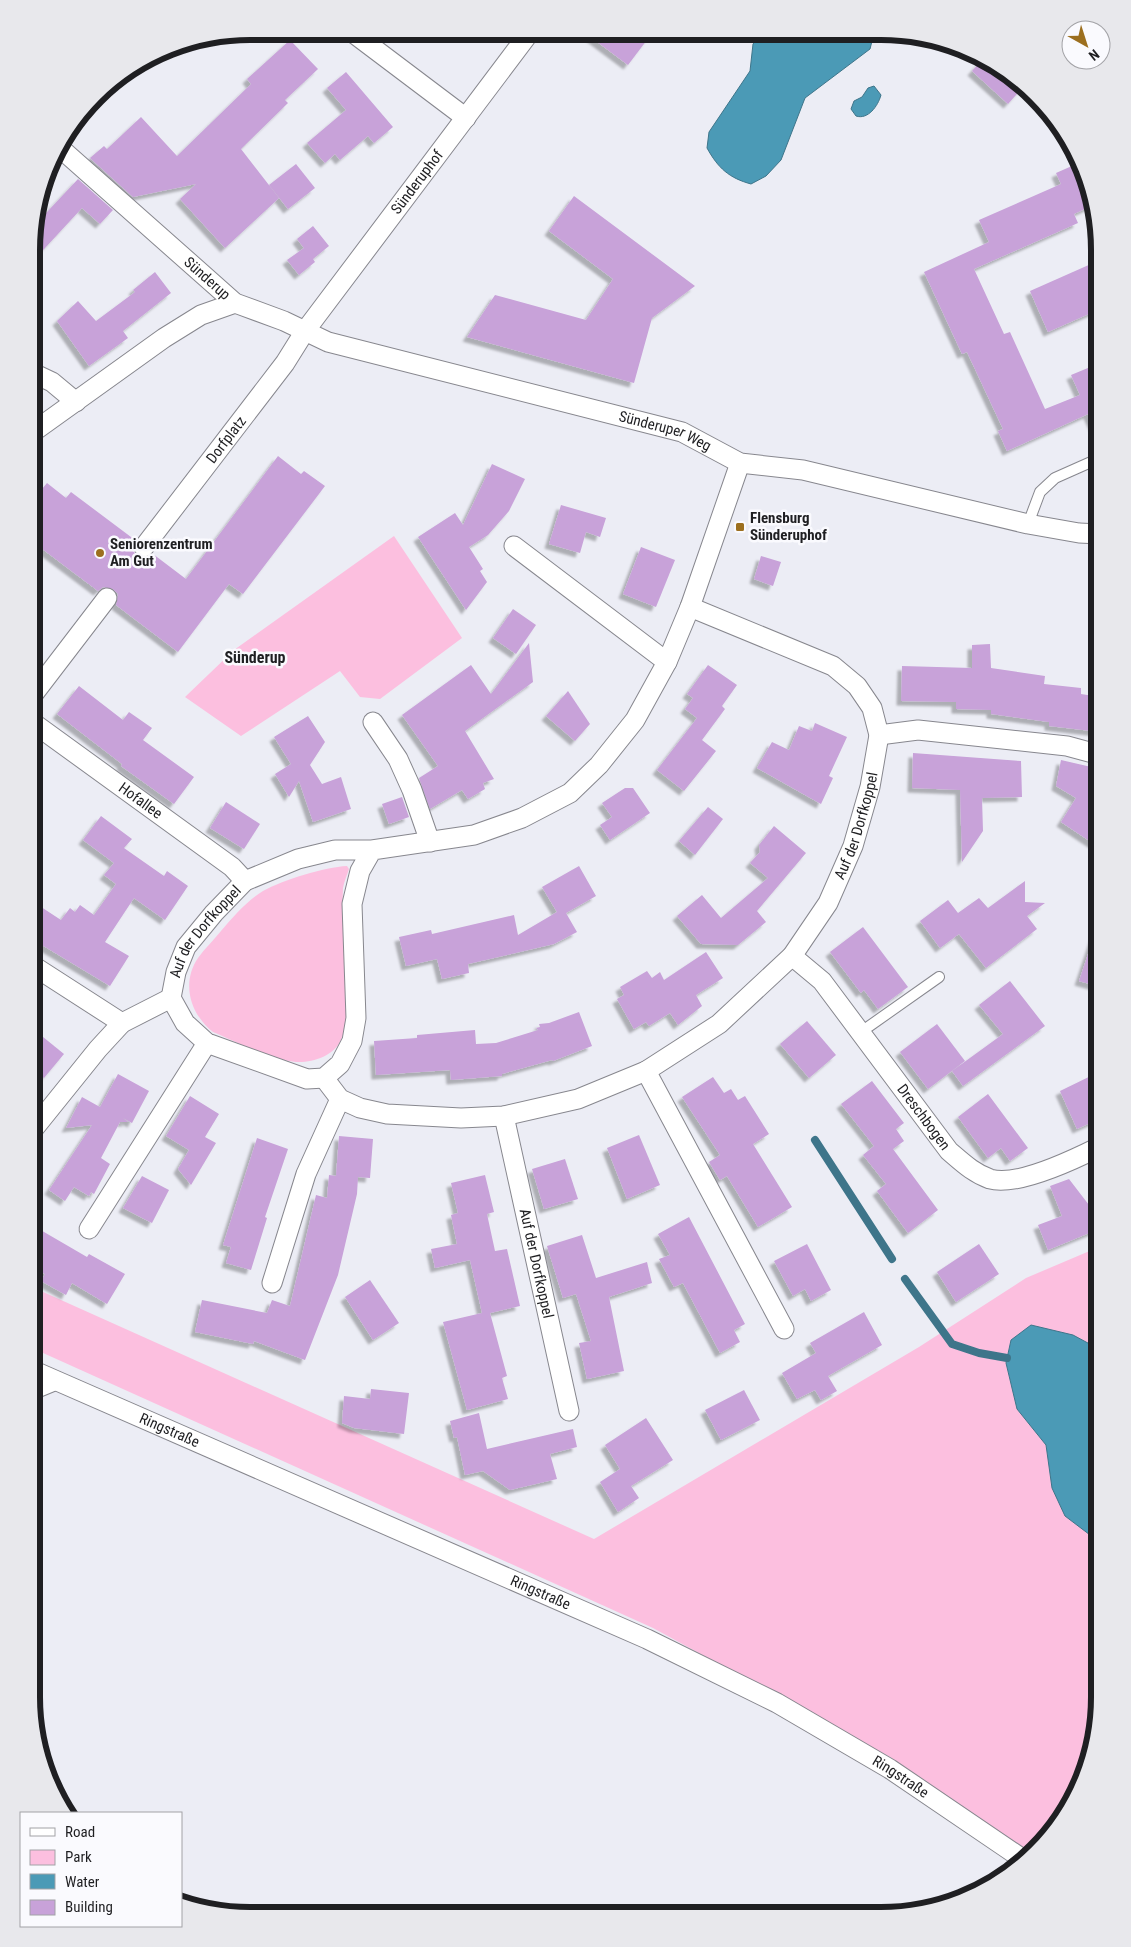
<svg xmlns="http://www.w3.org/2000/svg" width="1131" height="1947" font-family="'Roboto Condensed',sans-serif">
<defs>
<filter id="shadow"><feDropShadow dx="-4.5" dy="4.5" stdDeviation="1" flood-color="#0004"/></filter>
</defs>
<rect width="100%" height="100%" fill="#ecedf5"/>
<!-- green -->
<g fill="#fcbfdf">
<polygon points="394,536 462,638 380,699 360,697 340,671 241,736 185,697 234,650"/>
<path d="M347,866L349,869C347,875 344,882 343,888C340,932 358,999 341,1040C334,1056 312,1063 296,1062C270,1060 237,1042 213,1032C190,1014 181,983 198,958C205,948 214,940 221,931C233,917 247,901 263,891C283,880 325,867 347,866Z"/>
<polygon points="1099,1247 1099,1349 1073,1335 1011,1340 1006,1363 1017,1409 1046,1445 1052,1488 1094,1538 1099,1539 1099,1711 1083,1780 1055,1830 1030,1855 890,1757 653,1628 32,1348 32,1287 594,1539 919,1347 1026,1278"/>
</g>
<!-- water -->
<g fill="#4b9ab6" stroke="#3e758a">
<path d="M762,33H874L870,49L805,98L781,160L766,176L751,184C729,178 718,168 707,148L709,132L750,71L753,44Z"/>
<path d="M874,86L881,95C878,106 868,120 856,116L851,109L854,101L862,97L868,88Z"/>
<polygon points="1031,1325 1073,1335 1099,1349 1099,1539 1094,1538 1065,1516 1052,1488 1046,1445 1017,1409 1006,1363 1011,1340"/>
</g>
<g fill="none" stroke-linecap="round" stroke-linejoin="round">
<!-- stream -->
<g stroke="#3e758a" stroke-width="8">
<polyline points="815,1140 892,1259"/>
<polyline points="905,1279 952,1344 979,1353 1007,1358"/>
</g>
</g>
<!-- building -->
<g fill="#c8a2d9" filter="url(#shadow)">
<polygon points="584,32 653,32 628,65"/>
<polygon points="290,40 318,69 285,100 288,103 241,149 279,198 225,248 180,199 196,184 133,197 90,158 104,146 107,149 141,117 177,156 251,84 247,79"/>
<polygon points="983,59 1014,77 1024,86 1008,104 972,71"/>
<polygon points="346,72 393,127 374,143 368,136 340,160 335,154 325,163 307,143 346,110 327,88"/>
<polygon points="1081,162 1091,206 1074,214 1078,223 974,269 1004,334 1010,332 1045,409 1080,395 1071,375 1100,363 1100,440 1088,414 1007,451 998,431 1003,429 967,352 962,354 924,272 989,242 979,220 1061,184 1056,173"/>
<polygon points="296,164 315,188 288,209 269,185"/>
<polygon points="78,179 113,210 100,224 82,208 33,261 33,227"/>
<polygon points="574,196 695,286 652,318 634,383 467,337 495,295 586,320 613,279 549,231"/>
<polygon points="313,226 329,246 313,259 315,262 299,275 287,260 304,248 310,256 297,239"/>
<polygon points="1100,260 1100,309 1048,332 1030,291"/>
<polygon points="155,272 171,293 123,331 128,338 89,366 57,321 78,301 96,321 135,292 133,290"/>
<polygon points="278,456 301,474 304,471 325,486 243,594 229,584 178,652 116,605 118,594 113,589 103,587 98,591 33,542 33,500 47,483 66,498 71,492 135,540 133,551 138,556 148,558 153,554 186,579"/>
<polygon points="492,464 525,479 509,511 488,535 469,547 483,569 480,571 487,582 466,610 418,537 455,513 463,525"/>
<polygon points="561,505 606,518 600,537 586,532 580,553 549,544"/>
<polygon points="641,547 675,560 656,607 623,594"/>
<polygon points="761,556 781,562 773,586 754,579"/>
<polygon points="513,609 536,625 516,654 493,638"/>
<polygon points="529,643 533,682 465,731 494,779 483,783 485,789 468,799 462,790 430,809 419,778 438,766 402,715 471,665 491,694"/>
<polygon points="990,644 991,668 1045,676 1044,684 1081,688 1081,694 1100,697 1100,732 1049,726 1049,722 991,714 991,710 956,709 956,702 901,701 902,666 972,668 972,645"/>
<polygon points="708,665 737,685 722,706 725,709 702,740 716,751 684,791 657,770 697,718 685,709 693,698 687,694"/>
<polygon points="79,686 123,720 129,712 152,728 143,740 194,777 174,804 121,766 122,764 57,714"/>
<polygon points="568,691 590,724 575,741 546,716"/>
<polygon points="308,716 325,742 310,765 322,784 341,777 351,809 313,822 299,781 289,797 275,774 291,764 274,737"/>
<polygon points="815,723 847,737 829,776 833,778 821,804 757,768 772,742 789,750 799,726 812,731"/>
<polygon points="913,753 1021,761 1022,797 982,798 983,831 962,862 960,790 912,788"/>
<polygon points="1061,760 1100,769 1100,848 1061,822 1076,798 1056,786"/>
<polygon points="625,788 633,788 650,813 610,840 600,825 612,817 602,803"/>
<polygon points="402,797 409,817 389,824 382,804"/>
<polygon points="226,802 260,824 244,849 210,828"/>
<polygon points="708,807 723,819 695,855 679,841"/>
<polygon points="101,816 132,839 124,848 164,876 167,871 188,886 165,920 134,898 105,942 129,956 110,986 32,939 32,901 61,920 70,908 75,912 80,905 94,915 116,884 104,875 114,863 83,840"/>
<polygon points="774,826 806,853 757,911 766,922 738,945 701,944 677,916 702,895 721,918 768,878 750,863 760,852 759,845"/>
<polygon points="579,866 596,896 566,913 577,932 554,944 468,964 469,973 442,979 437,959 406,966 399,937 431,930 432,934 514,915 518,935 557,912 542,887"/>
<polygon points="1025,881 1025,902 1045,903 1027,916 1037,929 986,968 959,934 940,948 920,921 948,900 958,913 979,898 988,908"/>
<polygon points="863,927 908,987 878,1009 864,990 861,993 830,952"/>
<polygon points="1096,930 1100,930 1100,987 1079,981"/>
<polygon points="706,952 723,978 696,995 702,1006 678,1025 670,1013 649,1026 646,1022 634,1029 617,999 624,995 620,987 647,971 652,978 660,972 664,980"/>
<polygon points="1010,981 1045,1026 963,1086 952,1071 1003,1034 979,1005"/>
<polygon points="579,1012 592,1046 553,1061 552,1060 502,1074 502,1076 451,1080 450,1070 376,1075 374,1041 417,1038 417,1035 475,1030 476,1044 496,1043 538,1030 536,1028 540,1027 539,1024 549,1023"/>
<polygon points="807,1021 836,1055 809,1078 780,1044"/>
<polygon points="937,1024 965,1061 928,1089 900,1052"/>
<polygon points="32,1028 64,1054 44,1078 32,1068"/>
<polygon points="1099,1072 1099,1119 1077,1129 1060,1091"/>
<polygon points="118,1074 149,1091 132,1123 123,1118 128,1122 120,1122 101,1158 110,1164 94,1194 91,1192 89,1196 74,1187 65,1201 49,1190 92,1125 66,1128 82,1097 100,1107"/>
<polygon points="713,1077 724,1093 731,1089 738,1100 745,1096 769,1134 753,1144 792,1207 758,1227 727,1176 720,1180 709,1162 720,1155 682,1097"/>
<polygon points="872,1081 904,1123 896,1129 904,1141 893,1149 938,1210 908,1233 877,1191 886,1184 863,1155 874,1146 841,1104"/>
<polygon points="988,1094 1028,1148 1010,1161 1001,1148 988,1158 958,1117"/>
<polygon points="190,1096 219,1114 205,1137 216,1143 191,1185 178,1169 189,1150 166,1136"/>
<polygon points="639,1135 660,1185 627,1199 607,1148"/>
<polygon points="339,1136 373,1139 370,1178 358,1177 357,1194 338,1275 305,1360 254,1341 253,1344 195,1332 202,1300 267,1313 272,1300 290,1306 316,1195 327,1198 329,1175 336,1176"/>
<polygon points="257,1138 288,1149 265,1217 267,1218 251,1270 226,1263 231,1247 223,1245"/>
<polygon points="565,1159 578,1199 544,1209 532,1169"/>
<polygon points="485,1175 494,1212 487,1214 495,1251 507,1249 520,1306 490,1313 507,1376 502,1378 508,1399 467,1410 443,1322 482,1313 470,1260 435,1268 431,1249 457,1244 451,1215 458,1213 451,1183"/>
<polygon points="142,1176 169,1190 152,1223 123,1208"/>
<polygon points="1069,1179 1099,1218 1099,1229 1048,1250 1038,1225 1062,1216 1050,1186"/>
<polygon points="689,1217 745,1324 734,1330 740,1342 720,1353 683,1283 674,1287 659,1259 670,1255 658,1234"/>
<polygon points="32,1225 87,1257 89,1254 125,1274 107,1304 72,1283 66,1295 41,1281 45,1274 32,1267"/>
<polygon points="582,1235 596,1278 647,1262 652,1283 609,1297 624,1371 587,1379 579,1343 591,1341 576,1294 563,1298 547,1246"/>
<polygon points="807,1244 831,1290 811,1301 805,1289 793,1296 774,1261"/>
<polygon points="979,1244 999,1274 956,1302 937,1272"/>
<polygon points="370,1280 399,1323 373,1340 345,1297"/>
<polygon points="864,1312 882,1345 828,1376 837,1391 821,1400 815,1390 797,1399 782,1373 816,1353 810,1343"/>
<polygon points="371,1389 409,1393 404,1434 354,1428 342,1423 344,1396 370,1399"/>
<polygon points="744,1390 760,1420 721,1440 705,1410"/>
<polygon points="479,1413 487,1449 573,1429 577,1447 550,1454 557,1479 510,1490 483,1471 465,1475 457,1437 454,1438 450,1421"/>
<polygon points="646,1418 673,1460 631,1486 639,1498 618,1512 600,1482 620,1469 605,1445"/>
</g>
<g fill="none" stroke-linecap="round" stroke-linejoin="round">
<!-- lane casing -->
<g stroke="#87878e" stroke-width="12">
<g id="lane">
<polyline points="1028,524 1040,492 1055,478 1100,458"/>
<polyline points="861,1032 939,977"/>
<polyline points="32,1395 61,1383"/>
</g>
</g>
<!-- street casing -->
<g stroke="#87878e" stroke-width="21">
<g id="street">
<polyline points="352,32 466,118"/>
<path id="s1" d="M59,147L235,303L284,321L328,342L682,432L740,463L803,470L1028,524L1079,533L1100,534"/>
<polyline points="33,373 52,382 76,402"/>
<polyline points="33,432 164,338 201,315 235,303"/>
<polyline points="514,546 667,662"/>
<path id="s2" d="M144,547L285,363L305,331L530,32"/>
<polyline points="32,696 107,598"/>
<path id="s3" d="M32,722L232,867L245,881"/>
<polyline points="373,722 398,759 412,790 430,842"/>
<polyline points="879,735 918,730 1067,746 1100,755"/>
<path id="s4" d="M372,850L360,871L352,904L356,1018L352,1041L340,1064L324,1078L307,1079L207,1043L185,1023L171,998L176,972L186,947L214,913L245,881L298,859L335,850H372L474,835L522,818L570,793L599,765L635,720L667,662L690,607L740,463"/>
<path id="s5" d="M792,956L822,981L949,1151C962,1162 973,1173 990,1179C1017,1187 1075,1159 1099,1147"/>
<polyline points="32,965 122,1023"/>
<polyline points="646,1071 784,1329"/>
<path id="s6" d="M324,1078L340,1099L360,1108L387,1114L461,1118L504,1116L578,1099L646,1071L719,1024L792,956L828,903L853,846L870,787L879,735L872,708L857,686L833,666L690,607"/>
<path id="s7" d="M504,1116L569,1411"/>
<polyline points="32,1131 98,1049 122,1023 171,998"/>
<polyline points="89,1229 207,1043"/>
<polyline points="272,1283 306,1174 340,1099"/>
<path id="s8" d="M32,1370L647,1639L777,1703L890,1769L1024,1860"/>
</g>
</g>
<!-- lane -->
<use href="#lane" stroke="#fff" stroke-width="10"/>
<!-- street -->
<use href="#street" stroke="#fff" stroke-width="19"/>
</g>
<!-- markers -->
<g fill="#9c6f1f" stroke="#fafafe" stroke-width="2">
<rect x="735" y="522" width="10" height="10" rx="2.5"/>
<circle cx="100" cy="553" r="5"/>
</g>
<g text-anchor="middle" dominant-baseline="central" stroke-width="5" stroke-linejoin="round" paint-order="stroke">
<!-- street labels -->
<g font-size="15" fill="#1f1f22" stroke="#fafafe">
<text stroke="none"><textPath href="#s2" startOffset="456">Sünderuphof</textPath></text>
<text stroke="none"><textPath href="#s1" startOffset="198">Sünderup</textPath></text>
<text stroke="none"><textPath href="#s1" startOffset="685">Sünderuper Weg</textPath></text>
<text stroke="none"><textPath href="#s2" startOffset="135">Dorfplatz</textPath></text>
<text stroke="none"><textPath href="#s3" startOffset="134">Hofallee</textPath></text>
<text stroke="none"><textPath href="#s6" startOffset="676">Auf der Dorfkoppel</textPath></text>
<text stroke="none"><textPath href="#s4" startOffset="501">Auf der Dorfkoppel</textPath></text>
<text stroke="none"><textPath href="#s5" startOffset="209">Dreschbogen</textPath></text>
<text stroke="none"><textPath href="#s7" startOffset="151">Auf der Dorfkoppel</textPath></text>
<text stroke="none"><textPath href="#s8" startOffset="150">Ringstraße</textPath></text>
<text stroke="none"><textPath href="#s8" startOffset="555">Ringstraße</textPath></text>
<text stroke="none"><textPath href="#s8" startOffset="960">Ringstraße</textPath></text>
</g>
<!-- poi labels -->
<g font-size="15" font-weight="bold" fill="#1f1f22" stroke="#fafafe" text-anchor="start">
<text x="750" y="518">Flensburg<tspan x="750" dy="17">Sünderuphof</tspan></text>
<text x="110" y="544">Seniorenzentrum<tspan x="110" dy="17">Am Gut</tspan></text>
</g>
<!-- neighbourhood labels -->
<g font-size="16" font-weight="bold" fill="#1f1f22" stroke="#fafafe">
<text x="255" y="657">Sünderup</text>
</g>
</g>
<!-- crop -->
<path d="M0 0H1131V1947H0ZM250 40H881A210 210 0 0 1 1091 250V1697A210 210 0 0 1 881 1907H250A210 210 0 0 1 40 1697V250A210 210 0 0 1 250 40Z" fill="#e8e8ec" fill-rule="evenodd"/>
<path fill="none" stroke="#1f1f22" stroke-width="6" d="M250 40H881A210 210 0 0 1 1091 250V1697A210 210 0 0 1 881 1907H250A210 210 0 0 1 40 1697V250A210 210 0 0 1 250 40Z"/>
<!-- legend -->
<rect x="20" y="1812" width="162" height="115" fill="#fafafe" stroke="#a2a2a6"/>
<rect x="30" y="1828" width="25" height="8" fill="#ffffff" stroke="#a2a2a6"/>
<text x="65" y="1837" font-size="15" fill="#1f1f22">Road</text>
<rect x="30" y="1850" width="25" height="15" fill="#fcbfdf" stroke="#a2a2a6"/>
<text x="65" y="1862" font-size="15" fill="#1f1f22">Park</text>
<rect x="30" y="1874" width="25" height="15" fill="#4b9ab6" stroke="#a2a2a6"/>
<text x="65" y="1887" font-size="15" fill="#1f1f22">Water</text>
<rect x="30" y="1900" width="25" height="15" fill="#c8a2d9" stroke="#a2a2a6"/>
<text x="65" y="1912" font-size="15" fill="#1f1f22">Building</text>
<!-- north arrow -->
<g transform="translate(1086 45) rotate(141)"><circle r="24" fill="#fafafe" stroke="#a2a2a6"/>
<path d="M0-4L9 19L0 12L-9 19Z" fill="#9c6f1f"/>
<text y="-8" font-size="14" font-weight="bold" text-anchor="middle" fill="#1f1f22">N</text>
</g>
</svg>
